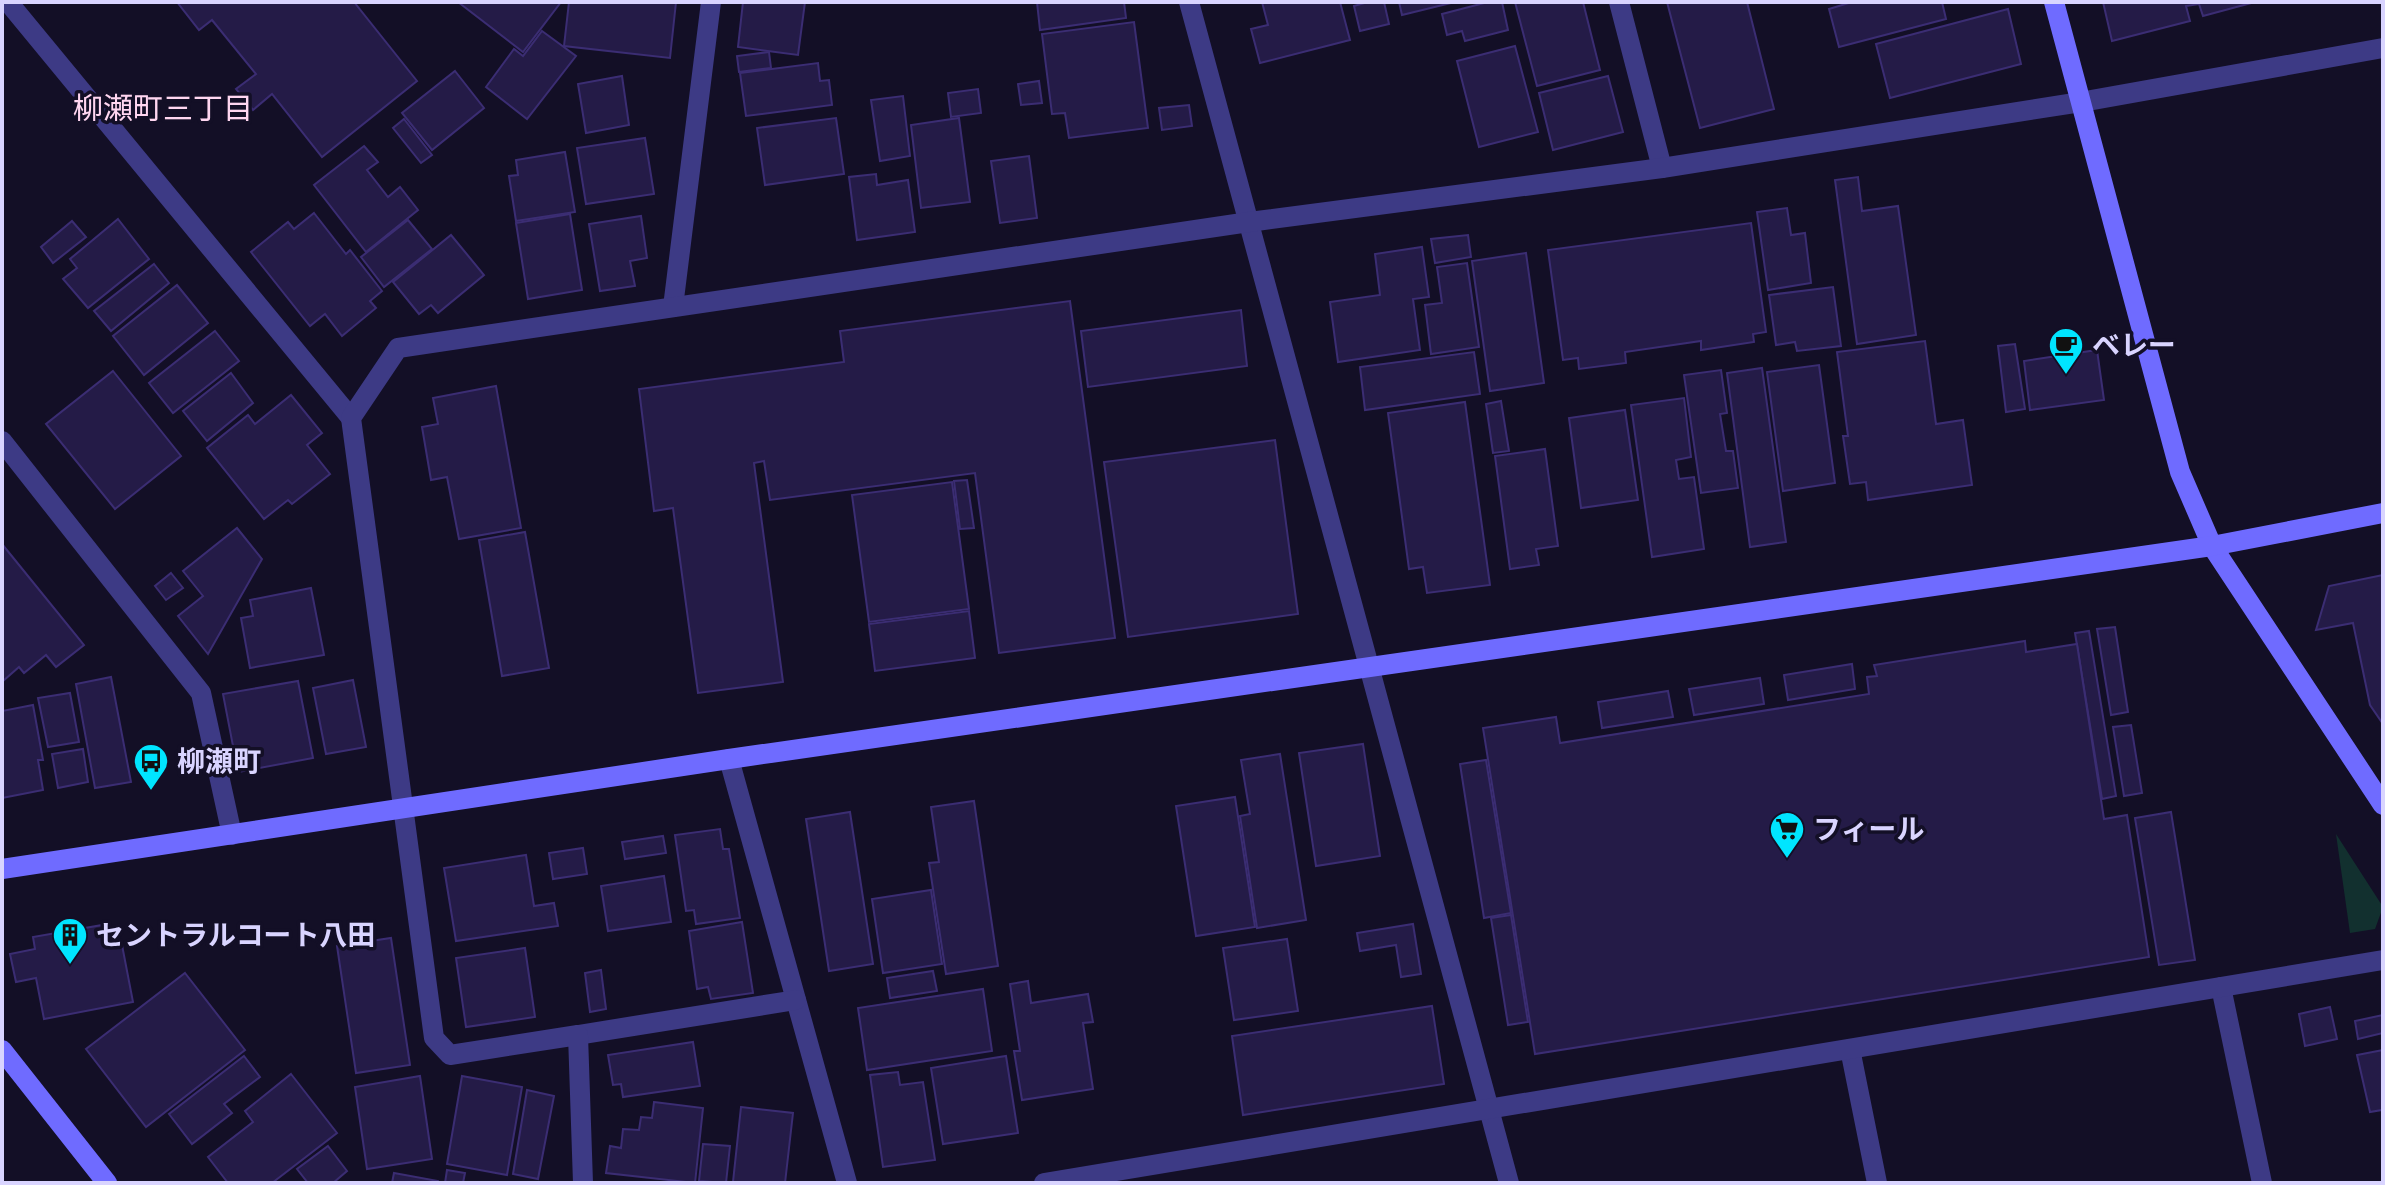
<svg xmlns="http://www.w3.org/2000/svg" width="2385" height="1185" font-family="'Fira Sans Condensed','Noto Sans JP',sans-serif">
<rect width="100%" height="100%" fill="#130f26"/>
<!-- green -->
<polygon fill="#12302f" points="2336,834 2383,907 2375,929 2350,933"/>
<!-- building -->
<g fill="#241b47" stroke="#3b2d73" stroke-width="2">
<polygon points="177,2 354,2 417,81 322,157 272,94 253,110 236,89 256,74 212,20 199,30"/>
<polygon points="458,2 561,2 523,52"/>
<polygon points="569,2 676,2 670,58 564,46"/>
<polygon points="743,2 805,2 798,55 738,47"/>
<polygon points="1037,2 1124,2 1126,18 1040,30"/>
<polygon points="1262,2 1340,2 1350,40 1260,63 1251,29 1268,25"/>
<polygon points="1368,2 1384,2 1389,24 1360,31 1354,6"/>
<polygon points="1399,2 1455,2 1402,15"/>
<polygon points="1488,2 1502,2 1508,30 1465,41 1462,31 1447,35 1442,14"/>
<polygon points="1515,2 1583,2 1600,70 1537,86"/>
<polygon points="1667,2 1747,2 1774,109 1700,128"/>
<polygon points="1942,2 1946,19 1839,47 1829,9 1852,2"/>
<polygon points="2103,2 2255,2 2203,16 2199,4 2186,6 2190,21 2112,41"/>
<polygon points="2008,9 2021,64 1890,98 1876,44"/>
<polygon points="1134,22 1148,128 1069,138 1065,113 1052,114 1042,34"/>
<polygon points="542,31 576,56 527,119 486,87 514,49 523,56"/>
<polygon points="1515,46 1538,132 1479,147 1457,61"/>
<polygon points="769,52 771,68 739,72 737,56"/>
<polygon points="818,63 820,81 829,80 832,105 746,116 740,73"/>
<polygon points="455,71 484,108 432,150 402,113"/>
<polygon points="622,76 629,125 586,133 578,84"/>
<polygon points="1608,76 1623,132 1553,150 1539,93"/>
<polygon points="1039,81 1042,103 1021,105 1018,84"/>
<polygon points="978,89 981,113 951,117 948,93"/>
<polygon points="903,96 910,156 880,161 871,100"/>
<polygon points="1189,105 1192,126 1162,130 1159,108"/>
<polygon points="836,118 844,174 765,185 757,128"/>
<polygon points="959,118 970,202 921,208 911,125"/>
<polygon points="404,119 432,155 421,163 393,128"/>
<polygon points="645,138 654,194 586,204 577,148"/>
<polygon points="364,146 378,162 367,170 388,197 400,187 418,210 366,252 314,185"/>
<polygon points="565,152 575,212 516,221 509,176 518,175 516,160"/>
<polygon points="1029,156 1037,218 1000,223 991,161"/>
<polygon points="876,174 877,185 908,180 915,232 857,240 849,177"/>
<polygon points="1858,177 1862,211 1898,206 1916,335 1857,344 1835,180"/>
<polygon points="1787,208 1791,235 1805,233 1811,283 1768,290 1757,212"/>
<polygon points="314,213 346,254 350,250 382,291 370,301 376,308 342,336 325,314 310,326 251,252 288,222 294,229"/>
<polygon points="570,214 582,290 528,299 516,223"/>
<polygon points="641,216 647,258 630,261 635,286 600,291 589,224"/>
<polygon points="118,219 149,259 88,308 63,279 77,268 70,259"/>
<polygon points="408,220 432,249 384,287 361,257"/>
<polygon points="72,221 86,237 53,263 41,247"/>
<polygon points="1751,223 1766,332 1753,334 1754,342 1701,350 1701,341 1625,352 1626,363 1579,369 1578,358 1563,360 1548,250"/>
<polygon points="451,235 484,275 438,313 431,305 419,314 393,282"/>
<polygon points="1468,235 1471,257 1435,263 1431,239"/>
<polygon points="1422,247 1429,297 1413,299 1420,350 1338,362 1330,302 1380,295 1375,254"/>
<polygon points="1526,253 1544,383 1490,391 1472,261"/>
<polygon points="1467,263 1479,347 1431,354 1425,305 1442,303 1437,267"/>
<polygon points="154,264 169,283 111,331 94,311"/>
<polygon points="177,285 208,323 144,375 113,336"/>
<polygon points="1833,287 1841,346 1797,351 1795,342 1776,345 1769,295"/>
<polygon points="1070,301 1115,638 999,653 975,473 770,500 764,461 754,463 783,682 698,693 673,508 654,511 639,389 844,362 840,331"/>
<polygon points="1241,310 1247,366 1088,387 1081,331"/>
<polygon points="215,331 239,361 173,413 149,383"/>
<polygon points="1925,341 1936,424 1963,420 1972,485 1868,500 1866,482 1850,484 1843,436 1848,436 1837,352"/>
<polygon points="2015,344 2025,409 2006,412 1998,346"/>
<polygon points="2097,350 2104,400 2030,410 2024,361"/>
<polygon points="1474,352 1480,394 1365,410 1360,367"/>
<polygon points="1819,365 1835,483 1783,491 1767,372"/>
<polygon points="1762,368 1786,542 1750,547 1727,373"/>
<polygon points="1721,370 1727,413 1720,414 1726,451 1733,451 1738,488 1701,493 1684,375"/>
<polygon points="113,371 181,456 115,509 46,424"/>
<polygon points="231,373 253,403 207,441 183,411"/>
<polygon points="496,386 521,528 459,539 447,477 431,480 422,427 438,424 433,398"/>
<polygon points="291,395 322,433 307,445 330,474 292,504 288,500 264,519 207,448 248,415 255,424"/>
<polygon points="1684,398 1691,457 1676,460 1679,479 1694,477 1704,549 1652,557 1631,405"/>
<polygon points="1501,401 1509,451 1493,453 1486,404"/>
<polygon points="1465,402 1490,585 1427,593 1423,567 1409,569 1388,413"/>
<polygon points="1625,410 1638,500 1581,508 1569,418"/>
<polygon points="1275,440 1298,614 1128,637 1104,462"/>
<polygon points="1545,449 1558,546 1536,549 1539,565 1510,569 1495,456"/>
<polygon points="967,480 974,528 960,529 954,481"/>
<polygon points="952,482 969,609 869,622 852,495"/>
<polygon points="237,528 262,559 208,654 178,616 203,596 183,571"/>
<polygon points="525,532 549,668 502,676 479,540"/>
<polygon points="2,544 84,645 56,667 46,655 24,673 19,667 3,681"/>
<polygon points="171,573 183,588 166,600 155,586"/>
<polygon points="2383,575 2383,724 2370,705 2353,623 2316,630 2329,586"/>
<polygon points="311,588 324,655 250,668 241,618 253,616 250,600"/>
<polygon points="969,611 975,658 875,671 869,624"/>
<polygon points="2115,627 2128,712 2111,715 2097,629"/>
<polygon points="2089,631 2116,796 2102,799 2075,633"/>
<polygon points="2025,641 2026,652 2077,644 2104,819 2127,815 2149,957 1535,1054 1483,728 1556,717 1560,743 1869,694 1867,677 1877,676 1874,665"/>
<polygon points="1852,664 1855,689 1788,700 1784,675"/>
<polygon points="111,677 131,782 95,788 76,684"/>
<polygon points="1760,678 1764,704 1694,715 1689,689"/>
<polygon points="353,680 366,747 326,754 313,688"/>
<polygon points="298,681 313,758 238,772 223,694"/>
<polygon points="1668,691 1673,717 1602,728 1598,702"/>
<polygon points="70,693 79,742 48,747 38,698"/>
<polygon points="33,705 43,760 38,760 43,790 2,798 2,711"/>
<polygon points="2131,725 2142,793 2124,796 2113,727"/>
<polygon points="1363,744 1380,856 1316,866 1299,753"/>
<polygon points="83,749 88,782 58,788 52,754"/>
<polygon points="1280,754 1306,920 1257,928 1240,816 1250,814 1241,760"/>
<polygon points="1486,760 1511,913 1484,918 1460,764"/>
<polygon points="1235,797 1255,927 1196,936 1176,806"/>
<polygon points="974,801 998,966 946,974 929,863 939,862 931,807"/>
<polygon points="850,812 873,964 829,971 806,819"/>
<polygon points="2171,812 2195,960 2159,965 2135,818"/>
<polygon points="720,829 723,849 729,849 740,918 696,924 694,910 686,911 675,835"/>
<polygon points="663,836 666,853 625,859 622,842"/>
<polygon points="583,848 587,874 553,879 549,853"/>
<polygon points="526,855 534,906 554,903 558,926 456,941 444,868"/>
<polygon points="664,876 671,922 608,931 601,886"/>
<polygon points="931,890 942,964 883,973 872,899"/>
<polygon points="1511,915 1528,1022 1508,1025 1491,918"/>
<polygon points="742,922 753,993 711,999 708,987 697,989 689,931"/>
<polygon points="108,924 112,947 122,945 133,1002 44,1019 36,978 16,982 10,954 35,949 33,937"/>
<polygon points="1413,924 1421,974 1401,977 1396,945 1360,951 1357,933"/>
<polygon points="391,938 410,1065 356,1073 337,946"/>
<polygon points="1287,939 1298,1011 1234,1020 1223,948"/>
<polygon points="525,948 535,1017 466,1027 456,958"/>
<polygon points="601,970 606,1009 590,1012 585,973"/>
<polygon points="933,971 937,991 890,998 887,978"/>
<polygon points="185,973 245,1050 146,1127 86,1049"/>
<polygon points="1028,981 1031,1003 1088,994 1093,1022 1083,1023 1093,1089 1022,1100 1014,1051 1020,1051 1010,984"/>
<polygon points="983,989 992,1051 867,1070 858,1008"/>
<polygon points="1432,1006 1444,1084 1243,1115 1232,1036"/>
<polygon points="2330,1007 2337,1039 2305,1046 2299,1014"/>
<polygon points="2383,1015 2383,1033 2358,1039 2355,1021"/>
<polygon points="693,1042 700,1086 623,1097 621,1084 613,1085 608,1055"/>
<polygon points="2383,1050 2383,1114 2382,1110 2370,1112 2357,1055"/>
<polygon points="244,1056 260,1077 224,1104 232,1113 192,1144 169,1114"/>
<polygon points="1006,1056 1018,1133 943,1144 931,1068"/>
<polygon points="898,1072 900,1085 923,1082 935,1160 883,1167 870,1075"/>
<polygon points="291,1074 337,1133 272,1183 228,1183 208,1157 253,1122 245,1111"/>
<polygon points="420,1076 432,1159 367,1169 355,1087"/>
<polygon points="462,1076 522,1087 507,1175 447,1164"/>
<polygon points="527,1090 554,1096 538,1179 513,1174"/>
<polygon points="654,1102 703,1108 695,1183 606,1173 610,1146 621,1148 623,1129 639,1130 641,1117 652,1118"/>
<polygon points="741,1107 793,1113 785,1183 733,1182"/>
<polygon points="703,1144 730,1146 726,1183 699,1181"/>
<polygon points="328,1146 347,1171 333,1183 308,1183 297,1169"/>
<polygon points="447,1170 465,1173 463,1183 445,1183"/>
<polygon points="394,1173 438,1181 438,1183 392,1183"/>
</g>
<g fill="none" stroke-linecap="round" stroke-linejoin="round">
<!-- street -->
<g stroke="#3d3a85" stroke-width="20">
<polyline points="8,2 351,418"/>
<polyline points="1189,2 1509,1183"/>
<polyline points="1619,2 1662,168"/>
<polyline points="673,307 711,2"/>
<polyline points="2,441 201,693 232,835"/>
<polyline points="729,759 847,1183"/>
<polyline points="2221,987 2262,1183"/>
<polyline points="578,1035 796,1000"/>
<polyline points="1850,1049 1877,1183"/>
<polyline points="583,1183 578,1035 450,1055 434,1038 351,418 398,348 1249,222 1662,168 2081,102 2383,48"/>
<polyline points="1044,1183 2383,960"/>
</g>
<!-- secondary -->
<g stroke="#6f6bff" stroke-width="20">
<polyline points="2054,2 2180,472 2212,546 2383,805"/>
<polyline points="2,869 729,759 2212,546 2383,513"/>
<polyline points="2,1050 107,1183"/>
</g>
</g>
<!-- icons -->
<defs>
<g id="cafe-pin" transform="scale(1.8)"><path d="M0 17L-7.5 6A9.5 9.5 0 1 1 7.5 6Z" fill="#00e5ff" stroke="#130f26"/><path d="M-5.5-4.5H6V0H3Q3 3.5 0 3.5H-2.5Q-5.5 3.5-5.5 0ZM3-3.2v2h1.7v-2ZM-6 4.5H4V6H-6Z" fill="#111"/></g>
<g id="bus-pin" transform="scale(1.8)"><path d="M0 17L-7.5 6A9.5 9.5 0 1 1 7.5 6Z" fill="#00e5ff" stroke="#130f26"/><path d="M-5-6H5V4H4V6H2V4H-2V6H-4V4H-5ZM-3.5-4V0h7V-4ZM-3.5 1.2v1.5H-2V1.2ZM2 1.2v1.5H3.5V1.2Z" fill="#111"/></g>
<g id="supermarket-pin" transform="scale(1.8)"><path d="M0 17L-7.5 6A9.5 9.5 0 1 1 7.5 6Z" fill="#00e5ff" stroke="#130f26"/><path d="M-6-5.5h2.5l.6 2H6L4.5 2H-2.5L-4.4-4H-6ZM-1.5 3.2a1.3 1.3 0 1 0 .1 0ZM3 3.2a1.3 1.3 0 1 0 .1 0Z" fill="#111"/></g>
<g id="building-pin" transform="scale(1.8)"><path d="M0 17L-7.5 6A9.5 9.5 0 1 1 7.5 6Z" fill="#00e5ff" stroke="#130f26"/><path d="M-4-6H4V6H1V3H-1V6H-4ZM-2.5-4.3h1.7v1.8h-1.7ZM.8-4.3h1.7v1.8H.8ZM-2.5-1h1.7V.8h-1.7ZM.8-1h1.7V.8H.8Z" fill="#111"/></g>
</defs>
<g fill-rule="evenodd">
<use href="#cafe-pin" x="2066" y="345"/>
<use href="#bus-pin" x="151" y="761"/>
<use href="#supermarket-pin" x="1787" y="829"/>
<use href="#building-pin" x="70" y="935"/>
</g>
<g text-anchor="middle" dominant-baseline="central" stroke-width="7" stroke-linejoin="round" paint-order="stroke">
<!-- poi labels -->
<g font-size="28" font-weight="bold" fill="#d9d4ff" stroke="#130f26" text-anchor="start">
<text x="2092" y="345">ベレー</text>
<text x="177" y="761">柳瀬町</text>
<text x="1813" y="829">フィール</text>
<text x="96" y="935">セントラルコート八田</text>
</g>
<!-- neighbourhood labels -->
<g font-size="30" fill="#ffd6f0" stroke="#130f26">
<text x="163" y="109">柳瀬町三丁目</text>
</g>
</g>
<!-- border -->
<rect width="2385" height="1185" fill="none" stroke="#d9d4ff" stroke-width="8"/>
</svg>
